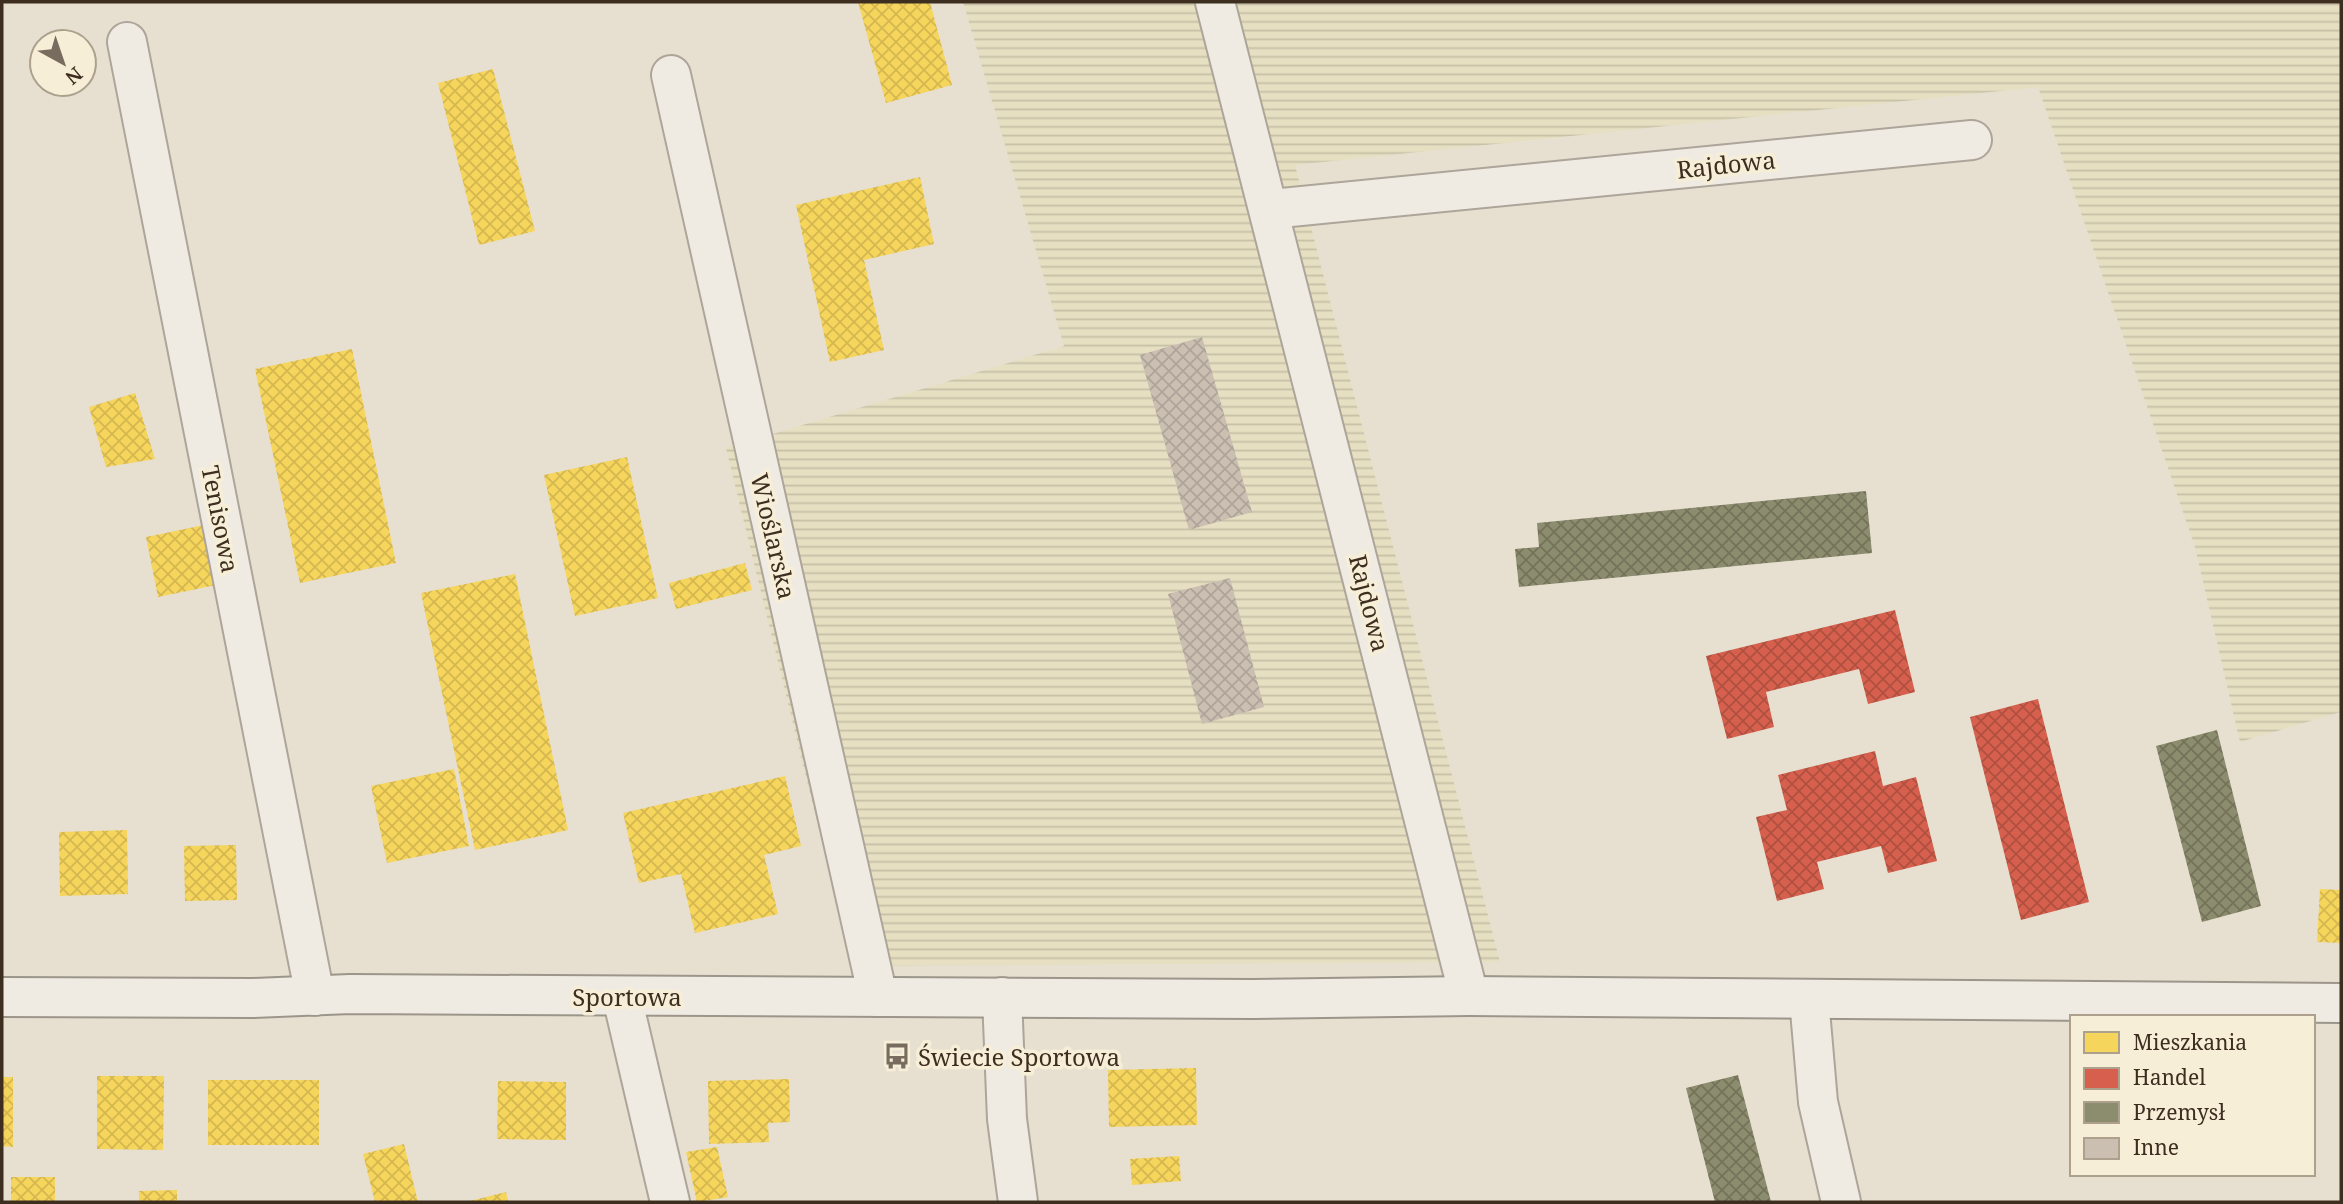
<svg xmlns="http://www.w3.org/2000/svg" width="2343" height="1204" font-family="'Noto Serif',serif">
<defs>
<pattern id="farmland-rules" width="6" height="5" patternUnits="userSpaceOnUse" patternTransform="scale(1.75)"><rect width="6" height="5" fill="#e6dfc2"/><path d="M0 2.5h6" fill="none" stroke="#c6c0a6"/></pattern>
<pattern id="homes-cross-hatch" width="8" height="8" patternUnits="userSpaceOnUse" patternTransform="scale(1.75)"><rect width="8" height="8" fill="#f6d55c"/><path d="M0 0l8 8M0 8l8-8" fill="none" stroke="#d4b750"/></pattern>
<pattern id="shops-cross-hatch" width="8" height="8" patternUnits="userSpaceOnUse" patternTransform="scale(1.75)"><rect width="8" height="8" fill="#d6604d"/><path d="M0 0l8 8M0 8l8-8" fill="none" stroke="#af5040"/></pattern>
<pattern id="industry-cross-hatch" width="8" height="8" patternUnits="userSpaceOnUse" patternTransform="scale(1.75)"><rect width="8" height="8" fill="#8c8c6e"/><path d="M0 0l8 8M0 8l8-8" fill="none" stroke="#74735a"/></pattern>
<pattern id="building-cross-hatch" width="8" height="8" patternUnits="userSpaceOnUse" patternTransform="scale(1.75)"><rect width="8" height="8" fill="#cbbfb2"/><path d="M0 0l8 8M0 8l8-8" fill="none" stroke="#afa499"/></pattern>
</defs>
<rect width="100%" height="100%" fill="#e7e0d1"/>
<!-- farmland -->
<polygon fill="url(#farmland-rules)" points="963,2 2341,2 2341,712 2240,742 2195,547 2038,87 1295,165 1500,962 852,966 726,448 1064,346"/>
<!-- homes -->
<g fill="url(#homes-cross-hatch)">
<polygon points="858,2 930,2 952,85 886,103"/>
<polygon points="493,69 535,231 479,245 438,83"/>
<polygon points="920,177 934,244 864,260 884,350 830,362 796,205"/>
<polygon points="352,349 396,563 300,583 255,369"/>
<polygon points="135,393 155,459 106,467 89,407"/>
<polygon points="627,457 658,598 575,616 544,475"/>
<polygon points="204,525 216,585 158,597 146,537"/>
<polygon points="745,563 752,590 676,609 669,583"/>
<polygon points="515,574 568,830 475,850 421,593"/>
<polygon points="454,769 469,846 387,863 371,786"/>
<polygon points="785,776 801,846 764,855 778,914 695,933 681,874 639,883 623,813"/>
<polygon points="127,830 128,894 60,896 59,832"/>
<polygon points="236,845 237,900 185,901 184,846"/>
<polygon points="2320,889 2341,890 2341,943 2317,942"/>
<polygon points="1196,1068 1197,1125 1109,1127 1108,1070"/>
<polygon points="97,1076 164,1076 163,1150 97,1149"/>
<polygon points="2,1077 13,1077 13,1147 2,1146"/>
<polygon points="789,1079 790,1122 768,1123 769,1142 709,1144 708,1081"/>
<rect x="208" y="1080" width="111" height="65"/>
<polygon points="498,1081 566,1082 566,1140 497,1139"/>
<polygon points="404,1144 418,1202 375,1202 363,1154"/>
<polygon points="717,1147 728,1197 697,1202 686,1152"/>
<polygon points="1179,1156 1181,1181 1132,1185 1130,1159"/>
<rect x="11" y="1177" width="44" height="25"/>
<polygon points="177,1190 177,1202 139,1202 139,1191"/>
<polygon points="506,1192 508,1202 470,1202 470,1201"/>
</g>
<!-- shops -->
<g fill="url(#shops-cross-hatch)">
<polygon points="1895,610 1915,692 1868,704 1859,669 1766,692 1774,727 1727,739 1706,656"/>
<polygon points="2038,699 2089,902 2021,920 1970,717"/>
<polygon points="1875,751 1883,786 1916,777 1937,861 1888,873 1881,846 1817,862 1824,889 1777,901 1756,817 1787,810 1778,775"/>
</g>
<!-- industry -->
<g fill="url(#industry-cross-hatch)">
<polygon points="1866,491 1872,553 1519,587 1515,549 1539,547 1537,523"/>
<polygon points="2217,730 2261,906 2202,922 2156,746"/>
<polygon points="1738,1075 1771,1202 1715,1202 1686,1088"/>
</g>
<!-- building -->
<g fill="url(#building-cross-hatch)">
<polygon points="1202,337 1252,512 1189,530 1140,355"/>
<polygon points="1230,578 1264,707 1202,724 1168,594"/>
</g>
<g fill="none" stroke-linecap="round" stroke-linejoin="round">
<!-- street casing -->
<g stroke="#ada599" stroke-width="42">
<g id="street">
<polyline points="1215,2 1469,996"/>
<polyline points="127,42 315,996"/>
<polyline points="671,75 878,997"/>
<polyline points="1270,209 1972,140"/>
<polyline points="622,997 670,1202"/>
<polyline points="1002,997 1007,1119 1018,1202"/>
<polyline points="1809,999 1818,1102 1841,1202"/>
</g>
</g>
<!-- secondary casing -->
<g stroke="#9c958a" stroke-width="42">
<polyline id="secondary" points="2,997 253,998 350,994 1253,999 1469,996 2341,1003"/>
</g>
<!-- street -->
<use href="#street" stroke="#efebe3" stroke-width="38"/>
<!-- secondary -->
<use href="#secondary" stroke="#efebe3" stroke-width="38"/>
</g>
<!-- icons -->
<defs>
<g id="bus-bare" transform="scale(2.1)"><path d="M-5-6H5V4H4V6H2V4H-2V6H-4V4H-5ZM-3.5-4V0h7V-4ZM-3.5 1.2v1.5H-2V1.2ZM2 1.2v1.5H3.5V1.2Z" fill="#786c5e" stroke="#f7eed8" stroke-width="2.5" paint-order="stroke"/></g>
</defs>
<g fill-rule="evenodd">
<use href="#bus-bare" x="897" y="1056"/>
</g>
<g text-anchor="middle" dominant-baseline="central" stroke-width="7" stroke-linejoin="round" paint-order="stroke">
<!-- street labels -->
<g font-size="24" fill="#3d2e20" stroke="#f7eed8">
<text transform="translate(1726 164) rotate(-6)">Rajdowa</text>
<text transform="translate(221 519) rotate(79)">Tenisowa</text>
<text transform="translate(774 536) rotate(77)">Wioślarska</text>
<text transform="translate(1370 603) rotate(76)">Rajdowa</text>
<text x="627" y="996">Sportowa</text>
</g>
<!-- poi labels -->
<g font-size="24" fill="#3d2e20" stroke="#f7eed8" text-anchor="start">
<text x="918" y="1056">Świecie Sportowa</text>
</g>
</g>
<!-- border -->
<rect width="2343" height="1204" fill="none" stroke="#3d2e20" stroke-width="7"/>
<!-- legend -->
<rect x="2070" y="1015" width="245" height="161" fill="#f7eed8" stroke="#ada18e" stroke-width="2"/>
<rect x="2084" y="1032" width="35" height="21" fill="#f6d55c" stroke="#ada18e" stroke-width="2"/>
<text x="2133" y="1050" font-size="21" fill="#3d2e20">Mieszkania</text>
<rect x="2084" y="1068" width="35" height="21" fill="#d6604d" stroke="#ada18e" stroke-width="2"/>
<text x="2133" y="1085" font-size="21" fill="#3d2e20">Handel</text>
<rect x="2084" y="1102" width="35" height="21" fill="#8c8c6e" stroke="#ada18e" stroke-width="2"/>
<text x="2133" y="1120" font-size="21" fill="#3d2e20">Przemysł</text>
<rect x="2084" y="1138" width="35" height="21" fill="#cbbfb2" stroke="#ada18e" stroke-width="2"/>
<text x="2133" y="1155" font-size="21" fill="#3d2e20">Inne</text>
<!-- north arrow -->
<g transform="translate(63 63) rotate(140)"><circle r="33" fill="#f7eed8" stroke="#ada18e" stroke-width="2"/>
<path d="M0-5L12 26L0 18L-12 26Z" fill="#786c5e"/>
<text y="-10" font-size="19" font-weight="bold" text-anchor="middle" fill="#3d2e20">N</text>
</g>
</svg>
